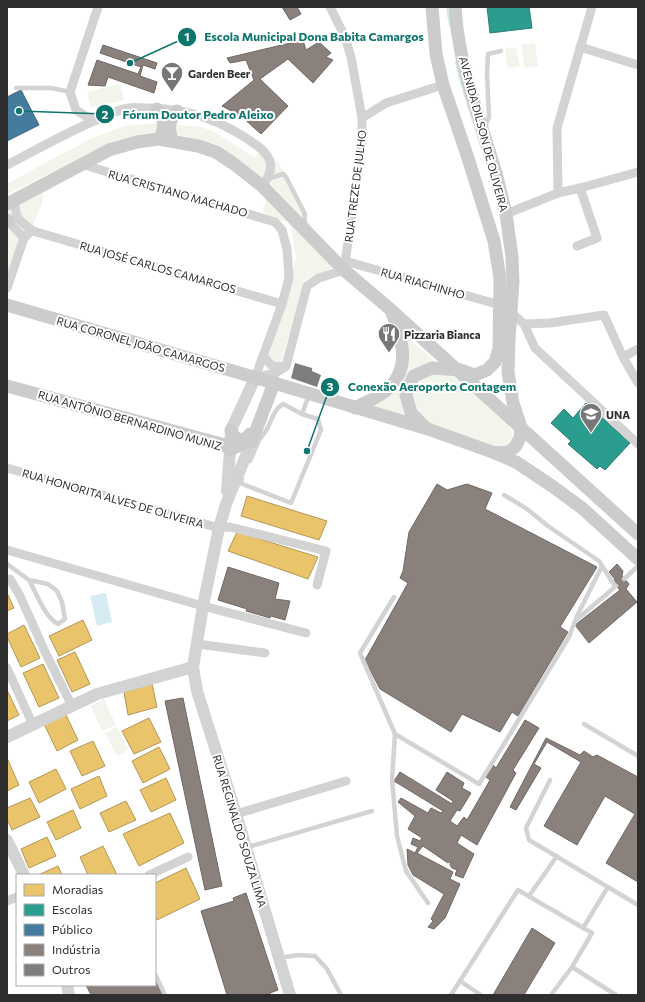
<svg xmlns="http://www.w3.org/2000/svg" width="645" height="1002" font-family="Commissioner,sans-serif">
<rect width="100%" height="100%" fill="#fff"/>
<!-- green -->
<g fill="#f1f5eb">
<polygon points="535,43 538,66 525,68 521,45"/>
<polygon points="516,47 520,66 508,69 505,49"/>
<polygon points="120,84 124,100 91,108 87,92"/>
<polygon points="157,123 200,127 213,131 255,158 262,148 277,161 291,182 307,219 335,267 305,280 281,362 274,362 268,358 296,258 291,227 287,222 268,216 263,210 270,187 218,145 176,134 106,145 8,194 13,205 51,183 54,188 43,193 42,203 7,288 7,184 50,160 97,136 125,126"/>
<polygon points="408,338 436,362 418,367 403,379 400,397 404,416 368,407 408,353"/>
<path d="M443,374L455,377L509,427L513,434C509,444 505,446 495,447L431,425L415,408L411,396C419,379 425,375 443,374Z"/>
<polygon points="104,699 116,725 102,731 91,706"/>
<polygon points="117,727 128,750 117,756 105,733"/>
</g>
<!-- water -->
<polygon fill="#d7ebf2" points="106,593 112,622 97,626 90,596"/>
<!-- homes -->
<g fill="#e9c46a" stroke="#b19758">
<polygon points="247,496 327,521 319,540 241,516"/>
<polygon points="237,532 318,557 308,579 228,551"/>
<polygon points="7,593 14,608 7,611"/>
<polygon points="83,620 92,640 59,656 49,636"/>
<polygon points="24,625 40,658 21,667 7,637 7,634"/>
<polygon points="75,652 90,684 72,692 57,660"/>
<polygon points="43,664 59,698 39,707 23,673"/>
<polygon points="152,684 157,707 128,715 124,692"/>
<polygon points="7,690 19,715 7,721"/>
<polygon points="65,713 78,740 57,751 44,724"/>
<polygon points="149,718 161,742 134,754 122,731"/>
<polygon points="93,741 105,766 82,776 70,751"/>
<polygon points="159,747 170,769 143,783 132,761"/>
<polygon points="7,758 19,785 7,791"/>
<polygon points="56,769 66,789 39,803 29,782"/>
<polygon points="99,776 107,796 80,809 71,789"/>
<polygon points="166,778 176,800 151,812 140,790"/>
<polygon points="30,798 40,817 12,830 7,819 7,808"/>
<polygon points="126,801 136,820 109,832 100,813"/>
<polygon points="73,810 81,828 56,840 47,822"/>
<polygon points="170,813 184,843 139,866 123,834"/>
<polygon points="47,837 56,856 29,868 21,849"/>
<polygon points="103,846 117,875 88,875 80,857"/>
<polygon points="58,866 62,875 38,875"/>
<polygon points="186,868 200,899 157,920 155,916 155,883"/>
</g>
<!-- schools -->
<g fill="#2a9d8f" stroke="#2b7c72">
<polygon points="487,7 529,7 532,28 490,33"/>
<polygon points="586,403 630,443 605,470 600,466 597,469 568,444 571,441 551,423 564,409 573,418"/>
</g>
<!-- public -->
<polygon fill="#457b9d" stroke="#3e647c" points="21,90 39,125 7,141 7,97"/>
<!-- industry -->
<g fill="#8a817c" stroke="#6e6865">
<polygon points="282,7 297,7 301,14 290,20"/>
<polygon points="303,40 306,50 319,42 331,53 326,57 333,60 313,83 288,59 260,79 288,106 261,134 241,116 222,106 254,80 246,60 230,63 227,58"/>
<polygon points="103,45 157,63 155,69 143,65 140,76 157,82 154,93 108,77 105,86 88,85 97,60 138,74 141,67 100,53"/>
<polygon points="437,484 447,490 467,484 492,493 485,509 597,567 560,627 568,632 518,716 512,712 500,732 462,714 451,732 380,689 365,660 408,583 400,578 403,571 409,532"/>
<polygon points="617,564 623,571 622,576 629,584 626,589 637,602 589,643 575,625 620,590 612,582 615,579 609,572"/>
<polygon points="228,567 279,583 275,599 290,601 285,620 271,616 270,618 246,611 247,609 218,600"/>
<polygon points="183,698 222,886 205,890 165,701"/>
<polygon points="525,720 539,728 513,770 516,773 477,845 461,835 457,843 474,854 463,878 455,875 457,870 452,868 450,865 451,861 448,863 423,846 417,853 453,872 450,879 460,884 445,918 434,929 428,927 433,921 431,919 444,894 413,875 408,865 407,849 415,853 418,847 411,844 413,838 420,841 422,838 408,829 415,816 398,802 401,798 428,813 431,808 441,813 443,811 394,781 400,772 452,804 453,801 436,790 447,772 464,783 462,788 471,793 460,811 457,810 450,821 457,826 464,817 467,820 490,780 486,777 493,765 496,768"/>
<polygon points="546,738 580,755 584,751 593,757 597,755 638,777 638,882 606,863 635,814 605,796 577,845 544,826 581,762 547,742 534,764 541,768 516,810 510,807"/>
<polygon points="246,893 278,990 270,993 270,995 227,995 201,911 234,901 233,898"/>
<polygon points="532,928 555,943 524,995 493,995"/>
<polygon points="155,978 163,995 91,995 86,985 155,985"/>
</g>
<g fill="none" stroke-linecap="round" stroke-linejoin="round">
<!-- stream -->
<g stroke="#d7ebf2" stroke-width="2.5">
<polyline points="447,7 450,25"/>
<polyline points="456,62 461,82 484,155"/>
</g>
</g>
<!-- building -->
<polygon fill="#7e7e7e" points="295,363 312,368 312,371 321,375 317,387 291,378"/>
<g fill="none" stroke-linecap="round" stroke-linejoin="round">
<!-- service -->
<g stroke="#d3d3d3" stroke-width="4.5">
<polyline points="16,88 51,88 70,92"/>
<polyline points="485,127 489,117 487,73 488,54 501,51"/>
<polyline points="268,179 283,174 286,177 305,214 304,225"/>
<polyline points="302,414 309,395"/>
<polyline points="250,461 259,440"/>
<path d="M242,479L240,483L291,503L321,430L318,419L302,414L283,404C274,409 272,420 267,429C265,433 262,436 259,440L253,441"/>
<polyline points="504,495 527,509 548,526 599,561 615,586"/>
<path d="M7,564L29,580L48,584L57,591L62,602L65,619L58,624C45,618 36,592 29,580"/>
<polyline points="624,579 638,566"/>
<polyline points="394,597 360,653 395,734 392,779 397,836 406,871 428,903"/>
<polyline points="576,618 602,566"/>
<polyline points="584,724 638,756"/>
<polyline points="395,734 479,784 504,744 569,637 575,621 616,586"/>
<polyline points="550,780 526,828 529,840 638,905"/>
<polyline points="248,847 372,811"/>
<polyline points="529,896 557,856"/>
<polyline points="583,928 608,887"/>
<polyline points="279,958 298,955 315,956 327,969 341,995"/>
<polyline points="572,967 616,995"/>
<polyline points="155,974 165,995"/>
<polyline points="460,981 481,995"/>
<polyline points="451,995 518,890 592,933 572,967 551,995"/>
</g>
<!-- minor -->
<g stroke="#d3d3d3" stroke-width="9">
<polyline points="98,7 70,92 76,110 87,117 100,118"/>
<polyline points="580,47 638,65"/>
<polyline points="362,118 386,103 443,85"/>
<polyline points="81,164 275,222 282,230 287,249 289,278 282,304 255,378"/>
<path d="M7,165C36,150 64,134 94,121C104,117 117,110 128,108C134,107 142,108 149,108C192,109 225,122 259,147C274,159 274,171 262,186"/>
<polyline points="558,193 557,128 592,7"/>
<path d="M15,200C15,220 18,219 33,231"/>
<polyline points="506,214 558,193 580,188 638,172"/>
<polyline points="7,220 24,238"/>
<polyline points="577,246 597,238 580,188"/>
<polyline points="345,261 500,305"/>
<polyline points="7,288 24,238 30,232 33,231 282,304"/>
<polyline points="511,312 524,324 535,348 638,444"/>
<polyline points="524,324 550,323 604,315 623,357 638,383"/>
<polyline points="263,356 272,366 285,367"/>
<polyline points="623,357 638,349"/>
<polyline points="257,377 276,373 286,366 307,286 319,278 344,270 362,144 362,118 351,57 345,37 330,7"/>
<polyline points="7,468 219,528 230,527 326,551 317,585"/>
<polyline points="7,550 203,606 306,633"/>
<polyline points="10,579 20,596 46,654 72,706"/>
<polyline points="197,644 265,653"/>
<polyline points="7,668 33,725"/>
<polyline points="236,814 346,781"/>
<polyline points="149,875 188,857"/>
<polyline points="7,901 17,897"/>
</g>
<!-- tertiary -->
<g stroke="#d3d3d3" stroke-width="12">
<polyline points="252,441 226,504 219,528 203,606 193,667 197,691 236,814 290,995"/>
<polyline points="227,491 230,450 231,430 255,378"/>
<polyline points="7,737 97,694 193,667"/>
<polyline points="7,840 24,875"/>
<polyline points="67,985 69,995"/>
</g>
<!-- secondary -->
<g stroke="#ccc" stroke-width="13">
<polyline points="455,7 457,29 462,58 472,96 496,173 506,214 512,257 513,281 509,340 508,372 513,403 521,427 520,438 515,447 508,452 495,453"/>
<path d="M157,109C162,117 166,123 162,133"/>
<path d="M172,141C168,127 168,123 177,111"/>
<polyline points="7,204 109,150 137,142 159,139 198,146 216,152 234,164 262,186 344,270 390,309 638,534"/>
<polyline points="7,220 8,221"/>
<polyline points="7,305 274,383 428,429 495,453 516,462 552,486 582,508 638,559"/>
<polyline points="7,386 225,445 230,450 242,444 252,441 274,383"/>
<path d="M355,408C366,402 380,397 389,388C411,367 402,337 392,313"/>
<polyline points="425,427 411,413 406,395 409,385 414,376 432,368 461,370 475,375 487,370 495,362 499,349 500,278 494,241 467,155 443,85 436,54 432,7"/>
<polyline points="231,430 233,435 238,440 247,438 250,434"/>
</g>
</g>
<!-- icons -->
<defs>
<g id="bar-pin" transform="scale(1.15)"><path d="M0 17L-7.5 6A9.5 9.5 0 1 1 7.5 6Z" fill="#777" stroke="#fff"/><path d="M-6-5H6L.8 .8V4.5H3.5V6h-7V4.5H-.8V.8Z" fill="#fff"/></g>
<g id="restaurant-pin" transform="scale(1.15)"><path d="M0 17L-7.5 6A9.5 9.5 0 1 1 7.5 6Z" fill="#777" stroke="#fff"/><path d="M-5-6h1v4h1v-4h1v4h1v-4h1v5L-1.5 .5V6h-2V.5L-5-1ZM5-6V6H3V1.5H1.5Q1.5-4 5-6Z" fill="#fff"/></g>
<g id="university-pin" transform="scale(1.15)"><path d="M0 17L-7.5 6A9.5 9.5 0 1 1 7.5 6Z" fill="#777" stroke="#fff"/><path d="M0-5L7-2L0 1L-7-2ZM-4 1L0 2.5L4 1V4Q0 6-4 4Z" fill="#fff"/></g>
</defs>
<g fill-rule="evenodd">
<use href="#bar-pin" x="172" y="73"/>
<use href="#restaurant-pin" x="389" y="334"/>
<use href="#university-pin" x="591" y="414"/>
</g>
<g text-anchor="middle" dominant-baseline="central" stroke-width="4" stroke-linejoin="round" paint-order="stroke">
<!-- poi labels -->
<g font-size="11" font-weight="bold" fill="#2e2e2e" stroke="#fff" text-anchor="start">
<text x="188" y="73">Garden Beer</text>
<text x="404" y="334">Pizzaria Bianca</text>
<text x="606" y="414">UNA</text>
</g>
<!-- street labels -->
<g font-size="11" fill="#2e2e2e" stroke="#fff">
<text transform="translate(484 134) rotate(75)">AVENIDA DILSON DE OLIVEIRA</text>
<text transform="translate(355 186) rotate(-83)">RUA TREZE DE JULHO</text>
<text transform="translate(178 193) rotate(16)">RUA CRISTIANO MACHADO</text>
<text transform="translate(158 267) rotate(16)">RUA JOSÉ CARLOS CAMARGOS</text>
<text transform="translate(423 283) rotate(16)">RUA RIACHINHO</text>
<text transform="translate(141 344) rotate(16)">RUA CORONEL JOÃO CAMARGOS</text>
<text transform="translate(130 420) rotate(16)">RUA ANTÔNIO BERNARDINO MUNIZ</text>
<text transform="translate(113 498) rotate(16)">RUA HONORITA ALVES DE OLIVEIRA</text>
<text transform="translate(240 831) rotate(73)">RUA REGINALDO SOUZA LIMA</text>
</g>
</g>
<!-- callouts -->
<path fill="none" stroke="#0f766e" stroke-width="1.5" d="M130 63L187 37M19 111L105 114M307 451L330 387"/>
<g fill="#0f766e" stroke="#fff" stroke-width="1.5">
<circle cx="130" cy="63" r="4"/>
<circle cx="19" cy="111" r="4"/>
<circle cx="307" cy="451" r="4"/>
<circle cx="187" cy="37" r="10"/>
<circle cx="105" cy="114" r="10"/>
<circle cx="330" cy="387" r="10"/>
</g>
<g font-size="12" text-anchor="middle" font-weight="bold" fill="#fff">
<text x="187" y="41">1</text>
<text x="105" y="119">2</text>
<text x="330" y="391">3</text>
</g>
<g font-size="12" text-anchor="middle" font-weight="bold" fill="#0f766e" stroke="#fff" stroke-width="4" stroke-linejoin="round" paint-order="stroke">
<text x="314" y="41">Escola Municipal Dona Babita Camargos</text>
<text x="198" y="119">Fórum Doutor Pedro Aleixo</text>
<text x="432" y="391">Conexão Aeroporto Contagem</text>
</g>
<!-- border -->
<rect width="645" height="1002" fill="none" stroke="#2e2e2e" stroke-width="16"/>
<!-- legend -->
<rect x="16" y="874" width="140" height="112" fill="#ffffff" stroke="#ababab"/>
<rect x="24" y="884" width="20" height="12" fill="#e9c46a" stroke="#ababab"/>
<text x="52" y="894" font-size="12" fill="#2e2e2e">Moradias</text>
<rect x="24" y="904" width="20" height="12" fill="#2a9d8f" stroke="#ababab"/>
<text x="52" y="914" font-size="12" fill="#2e2e2e">Escolas</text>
<rect x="24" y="924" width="20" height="12" fill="#457b9d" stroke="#ababab"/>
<text x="52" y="934" font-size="12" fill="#2e2e2e">Público</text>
<rect x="24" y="944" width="20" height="12" fill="#8a817c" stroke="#ababab"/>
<text x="52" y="954" font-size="12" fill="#2e2e2e">Indústria</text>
<rect x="24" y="964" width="20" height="12" fill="#7e7e7e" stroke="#ababab"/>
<text x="52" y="974" font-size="12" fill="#2e2e2e">Outros</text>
</svg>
